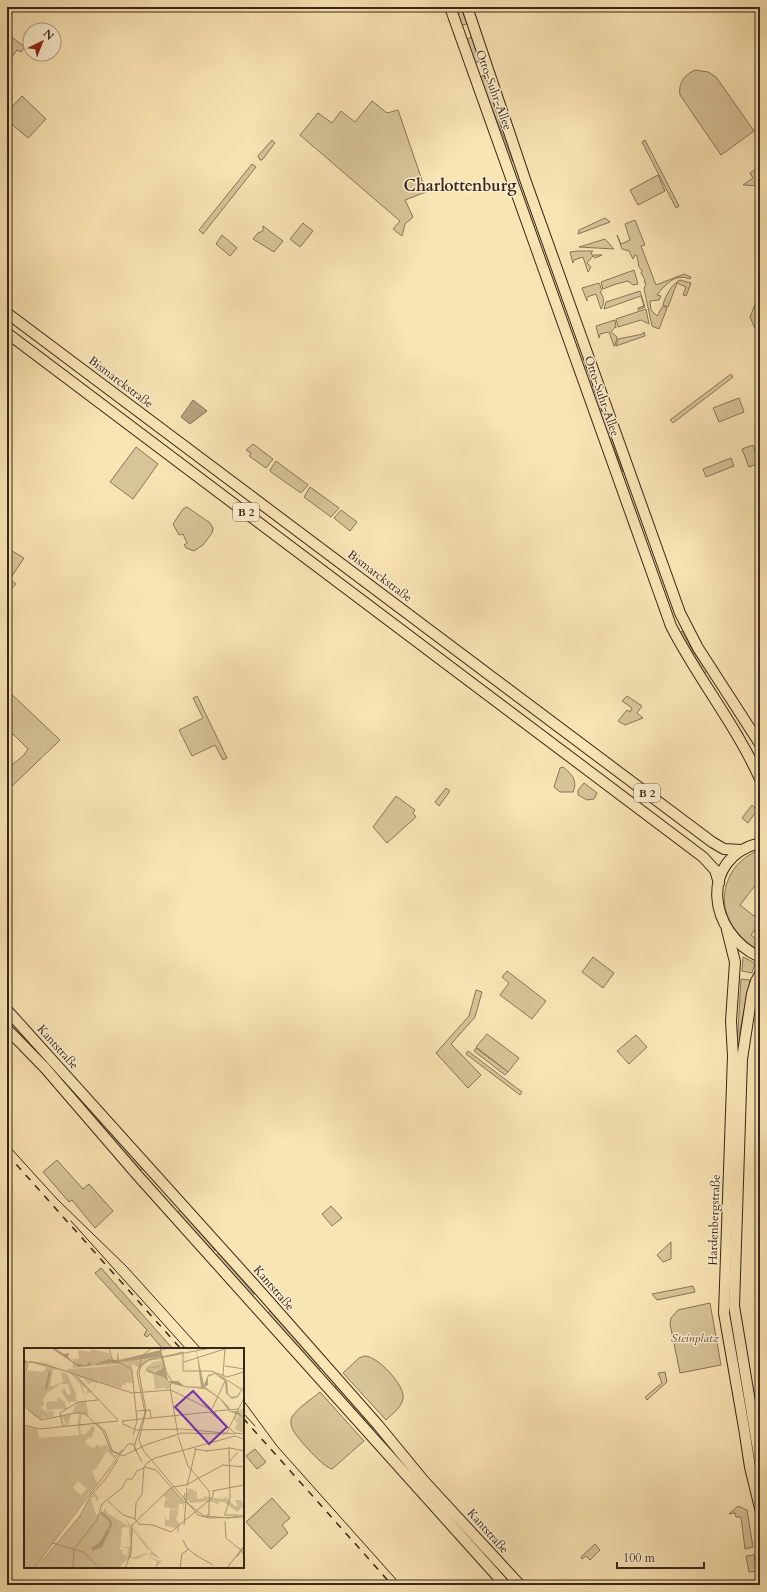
<svg xmlns="http://www.w3.org/2000/svg" width="767" height="1592" font-family="Cardo,serif">
<rect width="100%" height="100%" fill="#f9e4b3"/>
<filter id="stains"><feTurbulence type="fractalNoise" baseFrequency=".005" numOctaves="4"/><feColorMatrix values="0 0 0 0 .2 0 0 0 0 .09 0 0 0 0 .02 0 0 0 .5 -.17"/></filter>
<radialGradient id="worn" r=".72"><stop offset=".6" stop-color="#630" stop-opacity="0"/><stop offset="1" stop-color="#630" stop-opacity=".3"/></radialGradient>
<!-- green -->
<g fill="#d8c499" stroke="#88755a">
<polygon points="455,7 461,7 467,24 462,25"/>
<polygon points="7,34 25,47 21,52 17,50 9,61 7,59"/>
<polygon points="472,37 481,61 475,63 467,39"/>
<path d="M695,70L708,72L716,77L754,131L721,155L680,95C678,84 684,75 695,70Z"/>
<path d="M485,75L516,161L513,162C503,133 490,106 480,77Z"/>
<polygon points="22,96 46,119 28,138 7,120 7,112"/>
<polygon points="372,101 387,113 398,110 426,192 405,200 413,217 405,224 402,236 393,229 400,221 300,135 318,113 332,123 341,111 355,122"/>
<polygon points="272,140 275,143 262,160 260,160 258,156"/>
<polygon points="645,140 679,206 676,208 642,142"/>
<polygon points="252,164 256,167 203,234 199,230"/>
<polygon points="760,166 760,186 743,185 753,178 750,173"/>
<polygon points="658,175 665,191 638,205 630,190"/>
<polygon points="605,218 610,222 578,234 579,230"/>
<path d="M635,220L645,245L641,246L656,285L684,274L691,277L690,279C675,273 666,284 657,295L661,296L659,300L650,301L651,310L657,316L663,306L667,308L659,329L652,326L644,289L646,283L644,282L645,280L641,273L642,271L639,267L637,256L635,255L633,259L629,251L622,249L617,235L621,244L630,240L625,224Z"/>
<polygon points="303,223 313,231 300,247 290,239"/>
<polygon points="263,226 283,241 274,252 253,239 258,233 263,231"/>
<polygon points="222,235 237,248 230,256 216,244"/>
<polygon points="605,239 614,249 579,247"/>
<polygon points="578,251 593,251 591,253 592,255 602,255 595,258 593,256 587,263 591,267 588,272 583,257 574,260 573,263 570,252"/>
<polygon points="634,270 638,284 633,285 628,281 616,284 603,289 601,282"/>
<path d="M680,280L691,283L686,296L683,295L686,287L677,283L668,307L663,305C665,296 672,284 680,280Z"/>
<path d="M599,283L602,290L600,292C605,297 604,305 601,309L596,294L587,297V301L582,288Z"/>
<polygon points="640,291 645,307 638,310 638,308 644,306 641,296 604,309 606,302"/>
<polygon points="760,292 760,340 750,317"/>
<polygon points="646,309 649,324 641,320 618,327 616,319"/>
<polygon points="615,320 616,328 615,327 611,332 617,337 615,346 614,346 609,332 600,334 599,338 596,326"/>
<polygon points="644,332 645,336 616,346 618,339 643,334"/>
<polygon points="731,374 733,377 673,423 670,420"/>
<path d="M593,386L625,471L623,472C612,443 600,415 590,387Z"/>
<polygon points="739,398 744,412 719,422 713,408"/>
<polygon points="253,444 273,459 266,468 249,456 251,453 246,450"/>
<polygon points="753,445 758,459 757,464 749,467 742,449"/>
<polygon points="136,447 158,464 133,499 110,482"/>
<polygon points="731,458 734,466 706,477 703,469"/>
<polygon points="276,461 308,485 301,493 271,472 270,470"/>
<polygon points="310,487 339,508 331,517 304,497"/>
<polygon points="187,507 210,523 213,528 212,533 203,545 194,551 186,548 184,545 187,543 183,534 179,535 173,524 183,509"/>
<polygon points="341,510 357,522 350,531 334,518"/>
<polygon points="7,548 24,558 10,579 16,584 7,593"/>
<polygon points="682,631 694,653 708,671 702,674 679,633"/>
<polygon points="7,690 60,740 7,791 7,760 12,765 24,755 28,749 13,734 10,737 7,734"/>
<polygon points="197,696 227,758 223,760 215,745 192,756 179,730 203,718 193,698"/>
<polygon points="627,696 642,706 637,713 643,718 625,725 618,721 627,710 630,712 632,708 622,701"/>
<path d="M563,767C572,774 578,781 573,792H560L554,787L560,768Z"/>
<polygon points="584,783 597,793 594,799 587,800 578,795 578,790"/>
<polygon points="446,788 450,791 439,806 435,802"/>
<polygon points="396,796 415,810 413,813 416,817 387,843 373,827"/>
<polygon points="752,805 757,810 748,823 742,818"/>
<path d="M760,850V879L740,905L754,916L760,909V922L751,935L760,942V951C734,936 715,908 729,878C735,864 746,855 760,850Z"/>
<polygon points="593,957 614,973 603,988 582,972"/>
<polygon points="743,957 755,963 752,973 742,971"/>
<polygon points="507,971 546,1001 532,1019 500,995 509,983 502,977"/>
<polygon points="741,979 750,980 740,1031 739,1066 736,1066"/>
<polygon points="476,990 482,992 475,1017 451,1044 481,1075 468,1088 436,1053 469,1016"/>
<polygon points="487,1034 519,1058 508,1072 476,1047"/>
<polygon points="636,1035 647,1047 629,1064 617,1051"/>
<polygon points="476,1048 508,1072 505,1075 474,1051"/>
<polygon points="468,1051 522,1092 520,1095 466,1054"/>
<polygon points="101,1120 143,1168 140,1171 98,1123"/>
<polygon points="57,1160 83,1189 89,1184 113,1211 95,1228 72,1200 69,1202 43,1172"/>
<polygon points="331,1206 342,1218 332,1226 322,1214"/>
<polygon points="180,1210 215,1250 213,1252 177,1213"/>
<polygon points="671,1242 671,1259 663,1262 657,1255"/>
<polygon points="218,1253 254,1294 252,1296 216,1256"/>
<polygon points="101,1268 173,1349 163,1349 150,1334 147,1337 144,1335 147,1330 95,1273"/>
<polygon points="693,1286 695,1292 657,1300 652,1294"/>
<polygon points="710,1303 721,1365 680,1373 670,1324 671,1318 678,1310"/>
<polygon points="270,1311 321,1368 318,1370 268,1313"/>
<path d="M364,1356C377,1355 406,1386 403,1399C401,1408 392,1414 386,1420L343,1373L359,1358Z"/>
<polygon points="665,1372 667,1382 647,1400 645,1397 662,1383 658,1373"/>
<polygon points="336,1385 372,1425 370,1428 334,1388"/>
<path d="M320,1392L364,1441L332,1469C324,1468 297,1438 293,1430C291,1426 290,1421 292,1417C297,1408 312,1399 320,1392Z"/>
<polygon points="255,1449 266,1462 257,1469 246,1456"/>
<polygon points="272,1498 290,1518 282,1525 288,1533 271,1549 246,1522"/>
<polygon points="738,1506 747,1510 753,1547 745,1549 741,1517 736,1517 735,1513 729,1514"/>
<polygon points="595,1544 600,1550 590,1560 586,1556 582,1559 581,1557"/>
<polygon points="754,1555 757,1571 749,1572 746,1556"/>
</g>
<!-- water -->
<polygon fill="#b7a37f" stroke="#847157" points="193,400 207,411 190,424 181,417"/>
<g fill="none" stroke-linecap="round" stroke-linejoin="round">
<!-- major casing -->
<g stroke="#38261b" stroke-width="12">
<g id="major">
<path d="M450,7L671,626C698,679 736,725 760,779"/>
<polyline points="467,7 526,182 680,613 698,648 760,744"/>
<polyline points="7,313 712,842 724,849 741,850"/>
<polyline points="7,333 703,857 715,870 719,883"/>
<path d="M760,843C698,858 708,934 760,957"/>
<polyline points="727,930 735,962 731,1021 733,1056 724,1313 744,1428 750,1467 760,1508"/>
<polyline points="760,974 756,981 752,994 742,1059 734,1306 760,1462"/>
<polyline points="7,1010 259,1290 378,1425 424,1481 520,1585"/>
<polyline points="7,1029 45,1068 139,1177 505,1585"/>
</g>
</g>
<!-- major -->
<use href="#major" stroke="#f9e4b3" stroke-width="10"/>
<!-- tram -->
<g stroke="#38261b" stroke-width="1">
<polyline points="7,1144 57,1199 127,1267 201,1349"/>
<polyline points="71,1221 186,1349"/>
<polyline points="243,1400 277,1446 401,1585"/>
<polyline points="243,1413 255,1426"/>
</g>
<!-- rail -->
<g stroke="#38261b" stroke-width="1.5" stroke-dasharray="7 7" stroke-linecap="butt">
<polyline points="7,1154 181,1349"/>
<polyline points="243,1418 392,1585"/>
</g>
</g>
<g text-anchor="middle" dominant-baseline="central" stroke-width="3" stroke-linejoin="round" paint-order="stroke">
<!-- shield labels -->
<g fill="#fbedce" stroke="#726251" stroke-width="1">
<rect x="233" y="503" width="26" height="18" rx="3"/>
<rect x="634" y="784" width="26" height="18" rx="3"/>
</g>
<g font-size="11" font-weight="bold" fill="#38261b">
<text x="246" y="512">B 2</text>
<text x="647" y="793">B 2</text>
</g>
<!-- street labels -->
<g font-size="12" fill="#38261b" stroke="#fbedce">
<text transform="translate(494 90) rotate(70)">Otto-Suhr-Allee</text>
<text transform="translate(121 382) rotate(37)">Bismarckstraße</text>
<text transform="translate(602 396) rotate(71)">Otto-Suhr-Allee</text>
<text transform="translate(380 576) rotate(37)">Bismarckstraße</text>
<text transform="translate(58 1047) rotate(48)">Kantstraße</text>
<text transform="translate(714 1220) rotate(-88)">Hardenbergstraße</text>
<text transform="translate(274 1288) rotate(49)">Kantstraße</text>
<text transform="translate(488 1531) rotate(48)">Kantstraße</text>
</g>
<!-- park labels -->
<g font-size="12" font-style="italic" fill="#604e3a" stroke="#fbedce">
<text x="695" y="1338">Steinplatz</text>
</g>
<!-- district labels -->
<g font-size="16" font-weight="bold" fill="#38261b" stroke="#fbedce">
<text x="460" y="186">Charlottenburg</text>
</g>
</g>
<!-- overview -->
<g transform="translate(24 1348)">
<rect width="220" height="220" fill="#f9e4b3"/>
<path d="M67,1L85,5L88,12L66,17L52,15L50,11H55L54,2L67,4ZM130,9L137,11L125,13L116,20L108,16L109,35H102L101,38L99,36L97,40L75,35V32L68,44L62,46L64,42L58,37L62,53L56,36L42,21L77,19L107,15L49,20L48,15L67,19L81,14L111,10L117,12ZM54,29L59,30L66,37L65,33L67,37V34L72,35L68,44ZM137,12L147,39L142,42L141,40L131,41L129,26L122,23L120,27L122,20L128,15H125ZM7,13L22,15L36,21L29,22L26,39L39,34L37,24L43,26L53,48L51,47L53,53L44,54L37,43L40,40L44,47L47,45L44,36H36L23,45L19,51L20,58H16L22,64L30,63L29,68L20,70L18,64L19,72L10,68L0,57V29L4,22L19,24L23,19L3,14V19L0,27V14ZM34,49L41,54L43,61H30L23,63L22,54L33,53ZM62,53L65,68L64,66V68L48,64L53,55ZM220,60V69L216,67L220,70V85L210,81L213,76L209,69L212,66L206,64H205L213,66L212,72L215,67L213,63ZM51,65L58,67L56,76H68L56,78L57,86H62L69,77L71,81L67,91L65,89L61,94L66,98L63,97L70,100L73,96L77,99L82,96L90,107H94L91,111L83,103L72,121L68,123L73,135L10,220H0V77L14,82L15,90L55,87L54,77L39,78L42,75L37,68ZM47,66H55L53,77H44ZM54,133L63,141L57,147L49,140ZM147,139L160,154L159,164V156H155L154,162L140,159L141,152H145L142,151V148L141,151L140,147L136,150ZM165,140L173,144V151L180,150L179,148L197,151L198,147V151L202,149L211,158H214L211,152H217L220,158L213,164L200,154H194L196,157L186,153L166,155L162,150ZM70,144L75,150L72,154V149L67,150L72,167L79,164L81,160L84,166L105,178L101,170L127,202L128,198V201L127,202H124L109,182L107,210L122,205L126,208L127,202L137,211L127,207L126,209L136,213L139,211L132,220V214H135L126,210L124,220L126,208L122,206L114,211L105,210L97,217L98,220H13L55,169ZM105,179L106,198L98,200H104V204L101,203L104,205L103,208L98,205L99,201L96,202L98,180ZM146,161L155,163L152,171L156,176L155,183L153,184V180L141,178V169L142,167V172H145Z" fill="#d8c499" fill-rule="evenodd"/>
<path d="M27,0L32,1L40,6L45,5L44,9L48,13L50,14L48,10L52,15L62,17L65,14L67,17V13L68,17L85,11L93,12L94,3L95,12L145,0L137,3L144,33H154L160,38L177,39L172,0L180,37L184,27L191,25L201,30L203,33L204,45L207,49L213,48L220,38L214,49L208,51L202,45L201,33L191,26L184,29V37L181,39L196,50L205,59L206,63H214L220,70L205,63L196,51L181,41L160,39L146,35L140,29L124,24L122,21L131,25L139,20L138,13L135,19L122,20L135,18L138,13L136,9L55,19ZM84,180L86,182L78,199L69,203L67,200L75,195Z" fill="#b7a37f"/>
<path fill="none" stroke="#b7a37f" stroke-width="2" d="M22,41L26,23M77,164L87,174L86,180"/>
<path fill="none" stroke="#ac9876" stroke-width="1" d="M85,0L89,14L99,16L108,22L113,73L109,87M136,0L143,26L148,33L146,39L154,87M187,0L124,12L117,17L115,25L122,63L115,92L119,102L174,167L185,170L220,169M139,9L159,4V23M0,10L4,17L0,28M0,14H9L32,20L108,45L147,42L187,62M160,14L204,0M201,18L220,21M159,23H187L203,29L220,24M199,27L201,0M53,29L94,72M203,32L220,43M0,58L17,72L51,65H60L79,83L87,103L99,108L124,96L158,85L202,86L220,50M188,61L201,33M113,63L126,62L127,70M191,67V63L215,61M98,73L186,64L211,85L220,86M99,73V76L112,82L158,81L211,86M72,75L81,83L88,102L95,106L98,102M0,77L15,81L94,73M39,79L36,65L54,54L74,52M154,88L164,118L185,143L186,154M170,101L184,103M182,103L206,100L220,103M118,114L110,99L121,65L113,25L119,7L128,0M205,114L214,104M121,119L132,122L161,155M163,138L172,100M188,143L220,137M161,145L160,149L163,155L180,168L205,170L220,167M84,153L99,167L111,171M201,166L206,150L205,99M182,167H185V151M200,167H214M201,173L202,190L218,203L220,208M114,176L129,177L147,184L188,150L190,143M115,176L111,171L112,155L118,146L120,119L123,115L131,110L211,88L220,91M160,177L163,140M159,192L163,200L173,208M29,195L59,204L76,220M170,206L189,217M213,209L220,199M10,220L104,96H110L113,105M12,220L56,168L67,147L80,133L94,112M49,220L50,201L73,172L78,156L98,140L103,131H108L113,123L120,120M101,220L107,205L108,177L148,139L162,137L199,117L220,119M156,220L158,206L165,201M203,220L220,198"/>
<path fill="#7b2cbf" fill-opacity="0.15" stroke="#7b2cbf" stroke-width="2" d="M169,43L203,79L185,96L151,59Z"/>
<rect width="220" height="220" fill="none" stroke="#38261b" stroke-width="2"/>
</g>
<!-- margin -->
<rect width="767" height="1592" fill="none" stroke="#f9e4b3" stroke-width="24"/>
<rect x="8" y="8" width="751" height="1576" fill="none" stroke="#38261b" stroke-width="2"/>
<rect x="12" y="12" width="743" height="1568" fill="none" stroke="#38261b"/>
<!-- north arrow -->
<g transform="translate(42 42) rotate(43)"><circle r="19" fill="#fbedce" stroke="#ad9d86"/>
<path d="M0-3L7 15L0 10L-7 15Z" fill="#8f2418"/>
<text y="-6" font-size="11" font-weight="bold" text-anchor="middle" fill="#38261b">N</text>
</g>
<!-- scale -->
<path d="M617 1562v6h87v-6" fill="none" stroke="#38261b" stroke-width="2"/>
<text x="623" y="1562" font-size="12" fill="#38261b" stroke="#fbedce" stroke-width="3" paint-order="stroke">100 m</text>
<rect width="100%" height="100%" filter="url(#stains)"/>
<rect width="100%" height="100%" fill="url(#worn)"/>
</svg>
